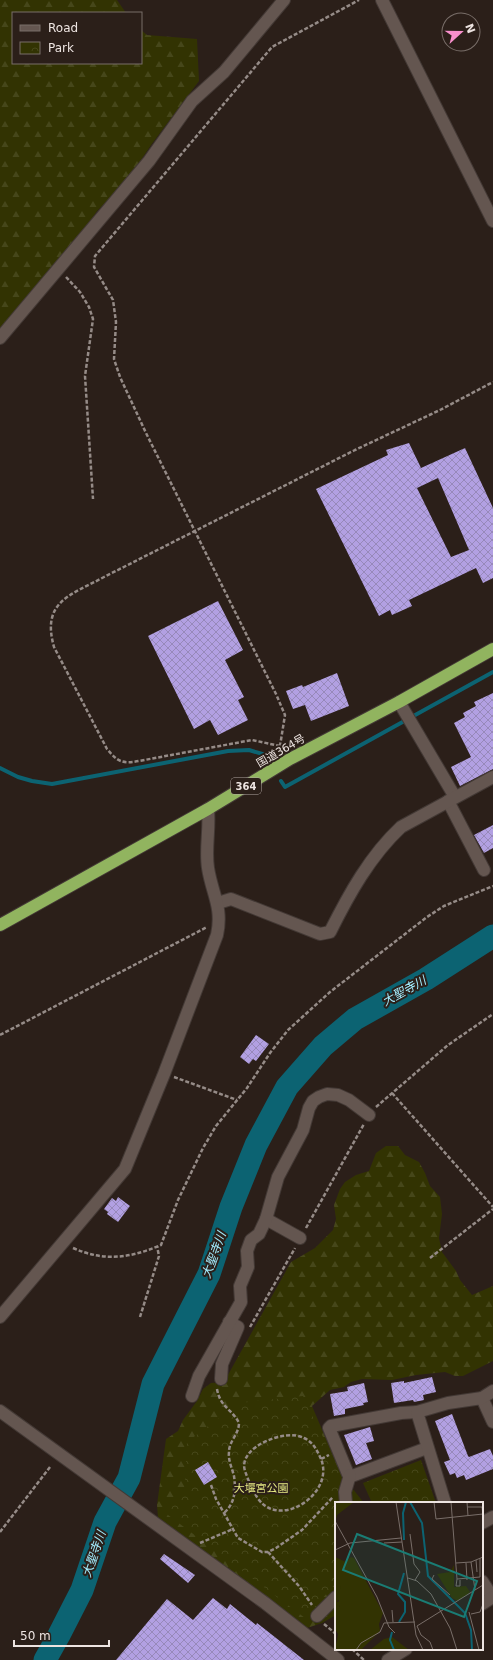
<svg xmlns="http://www.w3.org/2000/svg" width="493" height="1660" font-family="'DejaVu Sans','Noto Sans JP',sans-serif">
<defs>
<pattern id="forest-firs" width="22" height="20" patternUnits="userSpaceOnUse"><rect width="22" height="20" fill="#323302"/><path d="M5 1l3.5 6h-7zM16 11l3.5 6h-7z" fill="#46471a"/></pattern>
<pattern id="park-crowns" width="20" height="18" patternUnits="userSpaceOnUse"><rect width="20" height="18" fill="#323302"/><path d="M2 6a3 3 0 1 1 6 0M12 15a3 3 0 1 1 6 0" fill="none" stroke="#46471a"/></pattern>
<pattern id="building-cross-hatch" width="8" height="8" patternUnits="userSpaceOnUse"><rect width="8" height="8" fill="#b2a0e2"/><path d="M0 0l8 8M0 8l8-8" fill="none" stroke="#9789ba"/></pattern>
</defs>
<rect width="100%" height="100%" fill="#2b1f19"/>
<!-- forest -->
<g fill="url(#forest-firs)">
<polygon points="0,0 117,0 126,13 13,13 13,63 141,63 141,30 147,35 197,39 199,81 151,145 127,181 97,211 77,241 0,330"/>
<polygon points="386,1146 398,1146 405,1155 419,1162 425,1173 430,1186 440,1197 442,1214 439,1238 442,1252 456,1271 460,1280 472,1295 493,1286 493,1361 463,1376 455,1376 445,1372 416,1375 392,1380 362,1379 351,1382 344,1387 330,1390 312,1406 341,1474 364,1503 336,1503 336,1615 322,1623 307,1628 158,1517 157,1505 166,1439 178,1431 183,1420 197,1401 203,1389 211,1383 224,1382 291,1262 315,1248 333,1230 336,1219 334,1205 340,1189 345,1182 356,1175 369,1171 376,1153"/>
</g>
<!-- park -->
<g fill="url(#park-crowns)">
<polygon points="303,1396 341,1474 336,1503 336,1583 305,1618 164,1512 184,1496 187,1442 239,1403"/>
<polygon points="421,1460 436,1503 372,1503 363,1483"/>
</g>
<g fill="none" stroke-linecap="round" stroke-linejoin="round">
<!-- stream -->
<g stroke="#0c6372" stroke-width="4">
<polyline points="0,768 18,777 32,781 52,784 228,751 249,750 266,755"/>
<polyline points="281,781 285,787 493,672"/>
</g>
<!-- river -->
<polyline stroke="#0c6372" stroke-width="23" points="45,1660 59,1635 82,1590 105,1522 129,1478 153,1384 209,1274 231,1207 256,1145 287,1087 323,1046 355,1019 426,979 493,936"/>
</g>
<!-- building -->
<g fill="url(#building-cross-hatch)" fill-rule="evenodd">
<path d="M409,443L421,468L465,448L493,508V578L483,583L476,568L409,600L412,606L392,615L390,610L379,616L316,489L388,455L386,450ZM438,478L469,550L451,557L417,488Z"/>
<polygon points="218,601 243,650 225,660 244,697 238,700 248,720 218,735 210,720 194,729 148,636"/>
<polygon points="337,673 349,706 311,721 305,705 293,709 286,691 302,685 303,687"/>
<polygon points="493,693 493,769 460,786 451,767 471,757 454,723 465,717 463,713 476,706 474,702"/>
<polygon points="493,825 493,848 484,853 474,835"/>
<polygon points="256,1035 269,1044 256,1061 253,1059 249,1064 240,1057"/>
<polygon points="118,1197 130,1206 118,1222 107,1214 108,1212 104,1209 112,1198 116,1201"/>
<polygon points="432,1377 436,1392 423,1395 424,1400 414,1402 413,1400 394,1403 391,1383 404,1381 404,1383"/>
<polygon points="364,1383 368,1402 363,1403 364,1405 345,1409 345,1414 334,1416 330,1394 348,1391 347,1387"/>
<polygon points="452,1414 468,1456 469,1457 490,1449 493,1456 493,1469 466,1480 464,1475 457,1478 455,1473 450,1475 444,1462 450,1460 435,1421"/>
<polygon points="370,1427 374,1441 366,1443 372,1459 356,1465 344,1435"/>
<polygon points="208,1462 217,1477 204,1485 195,1470"/>
<polygon points="164,1554 195,1575 188,1583 160,1559"/>
<polygon points="213,1598 227,1609 230,1604 256,1625 257,1623 304,1660 116,1660 167,1599 193,1620"/>
</g>
<g fill="none" stroke-linecap="round" stroke-linejoin="round">
<!-- minor casing -->
<g stroke="#433935" stroke-width="14">
<g id="minor">
<polyline points="382,0 493,221"/>
<polyline points="0,338 149,161 192,101 224,72 284,0"/>
<polyline points="399,702 455,797"/>
<polyline points="448,801 484,870"/>
<path d="M218,903L231,899L320,934L330,932C349,894 370,856 401,827L493,777"/>
<polyline points="266,1219 300,1238"/>
<path d="M0,1317L125,1169L164,1074L217,935C223,907 212,894 208,868C205,849 210,829 208,809"/>
<polyline points="221,1379 222,1364 238,1327 229,1322"/>
<polyline points="192,1396 199,1376 241,1302 240,1286 248,1267 247,1251 251,1240 259,1234 266,1219 278,1177 303,1130 309,1108 313,1101 319,1097 327,1094 338,1095 349,1100 369,1115"/>
<polyline points="482,1398 493,1422"/>
<polyline points="0,1411 265,1603 338,1660"/>
<polyline points="417,1412 401,1413 331,1426 329,1428 348,1474 352,1476 427,1448"/>
<polyline points="346,1503 345,1492 350,1475"/>
<polyline points="445,1503 417,1412 448,1403 482,1398 493,1391"/>
<polyline points="482,1523 493,1517"/>
<polyline points="482,1581 493,1598"/>
<polyline points="482,1604 493,1597"/>
<polyline points="317,1616 336,1597"/>
<polyline points="388,1660 406,1649"/>
</g>
</g>
<!-- highway casing -->
<g stroke="#433935" stroke-width="14">
<polyline id="highway" points="0,925 208,809 290,759 399,702 493,649"/>
</g>
<!-- path -->
<g stroke="#958b87" stroke-width="2.5" stroke-dasharray="4 2" stroke-linecap="butt">
<polyline points="66,277 80,292 89,307 93,319 85,376 93,499"/>
<path d="M280,746L252,740L139,761C122,764 118,762 107,749L54,647C41,601 71,595 104,577L355,450L440,410L493,382"/>
<polyline points="284,751 280,746 285,715 276,694 146,433 120,377 114,359 116,322 113,300 94,267 95,256 272,47 359,0"/>
<polyline points="0,1035 207,927"/>
<polyline points="174,1077 237,1100"/>
<polyline points="392,1093 493,1207"/>
<polyline points="376,1107 448,1045 493,1014"/>
<polyline points="306,1228 364,1124"/>
<path d="M73,1248C105,1262 130,1258 161,1245L178,1200L203,1148L216,1126L247,1088L270,1053L288,1030L330,992L427,917L444,906L493,886"/>
<polyline points="430,1258 493,1209"/>
<polyline points="140,1317 159,1256 157,1246"/>
<polyline points="250,1327 295,1248"/>
<path d="M217,1389C220,1407 232,1409 239,1423C239,1434 229,1441 229,1452C228,1460 232,1468 234,1476C236,1490 235,1503 224,1513"/>
<path d="M321,1459C317,1450 313,1442 304,1438C286,1428 237,1447 245,1471C249,1482 255,1498 264,1505C288,1524 334,1491 321,1459L329,1455"/>
<polyline points="211,1485 216,1499 238,1538 262,1552 268,1552 276,1548 302,1530 333,1497"/>
<polyline points="0,1532 50,1467"/>
<polyline points="200,1543 233,1529"/>
<polyline points="268,1552 299,1586 312,1605"/>
<polyline points="324,1624 336,1634"/>
<polyline points="352,1649 364,1660"/>
</g>
<!-- minor -->
<use href="#minor" stroke="#645650" stroke-width="12"/>
<!-- highway -->
<use href="#highway" stroke="#91b45f" stroke-width="12"/>
</g>
<g text-anchor="middle" dominant-baseline="central" stroke-width="4" stroke-linejoin="round" paint-order="stroke">
<!-- shield labels -->
<rect fill="#2b1f19" stroke="#b3a9a5" stroke-width="1" x="231" y="778" width="30" height="16" rx="3"/>
<g font-size="10" font-weight="bold" fill="#ede4e1">
<text x="246" y="786">364</text>
</g>
<!-- street labels -->
<g font-size="11" fill="#ede4e1" stroke="#2b1f19">
<text transform="translate(281 751) rotate(-30)">国道364号</text>
</g>
<!-- park labels -->
<g font-size="11" fill="#e5e982" stroke="#2b1f19">
<text x="261" y="1488">大堰宮公園</text>
</g>
<!-- water labels -->
<g font-size="12" font-style="italic" fill="#a3edfe" stroke="#2b1f19">
<text transform="translate(404 991) rotate(-29)">大聖寺川</text>
<text transform="translate(214 1255) rotate(-70)">大聖寺川</text>
<text transform="translate(94 1554) rotate(-71)">大聖寺川</text>
</g>
</g>
<!-- overview -->
<g transform="translate(335 1502)">
<rect width="148" height="148" fill="#2b1f19"/>
<path d="M0,65L7,83L5,97L2,99L5,105V118L0,124Z" fill="#323302"/>
<path d="M0,0H19L2,13L0,21ZM0,55L11,60L16,55L19,56L48,111L44,122L45,129L26,148H0L3,132L0,127L2,119L0,112L5,104L0,102L4,99L2,93L6,85L0,67ZM119,63V85L131,84L135,90L123,99L117,96L102,72L115,70ZM57,135L74,148H35L49,137Z" fill="#323302"/>
<path d="M118,85L131,86L134,91L122,99L118,95Z" fill="#323302"/>
<path fill="none" stroke="#0c6372" stroke-width="2" d="M75,0L87,21L93,74L130,111L136,128L137,148M69,38L68,11L71,0M64,120L70,110V100L63,92L69,71M57,130L55,138L59,148"/>
<path fill="none" stroke="#796e69" stroke-width="1" d="M61,0L81,133L88,148M99,0L101,17L148,12M116,0L122,77L145,75V56M132,0L133,14M132,5H147L148,13M0,19L42,95L54,125L60,131M75,32L79,62L85,70L80,78M49,41L67,40M0,48L15,41L66,36M141,58L142,70M136,60L140,88M121,61L136,60L148,55M131,61L132,78M99,73L97,77L115,93M73,76L82,79L96,92L115,126L122,148M122,77L121,84H125V78M57,108L58,120M134,110L144,148M136,112L145,110L148,102M82,124L86,133L95,140L98,148M82,124L148,83M21,148L26,141L45,130L49,121L80,120"/>
<path fill="#1a7c74" fill-opacity="0.15" stroke="#1a7c74" stroke-width="2" d="M22,32L142,79L129,115L8,68Z"/>
<rect width="148" height="148" fill="none" stroke="#ede4e1" stroke-width="2"/>
</g>
<!-- legend -->
<rect x="12" y="12" width="130" height="52" fill="#2b1f19" stroke="#796e69"/>
<rect x="20" y="25" width="20" height="6" fill="#645650" stroke="#796e69"/>
<text x="48" y="32" font-size="12" fill="#ede4e1">Road</text>
<rect x="20" y="42" width="20" height="12" fill="url(#park-crowns)" stroke="#796e69"/>
<text x="48" y="52" font-size="12" fill="#ede4e1">Park</text>
<!-- north arrow -->
<g transform="translate(461 32) rotate(69)"><circle r="19" fill="#2b1f19" stroke="#796e69"/>
<path d="M0-3L7 15L0 10L-7 15Z" fill="#f890cc"/>
<text y="-6" font-size="11" font-weight="bold" text-anchor="middle" fill="#ede4e1">N</text>
</g>
<!-- scale -->
<path d="M14 1640v6h95v-6" fill="none" stroke="#ede4e1" stroke-width="2"/>
<text x="20" y="1640" font-size="12" fill="#ede4e1" stroke="#2b1f19" stroke-width="3" paint-order="stroke">50 m</text>
</svg>
